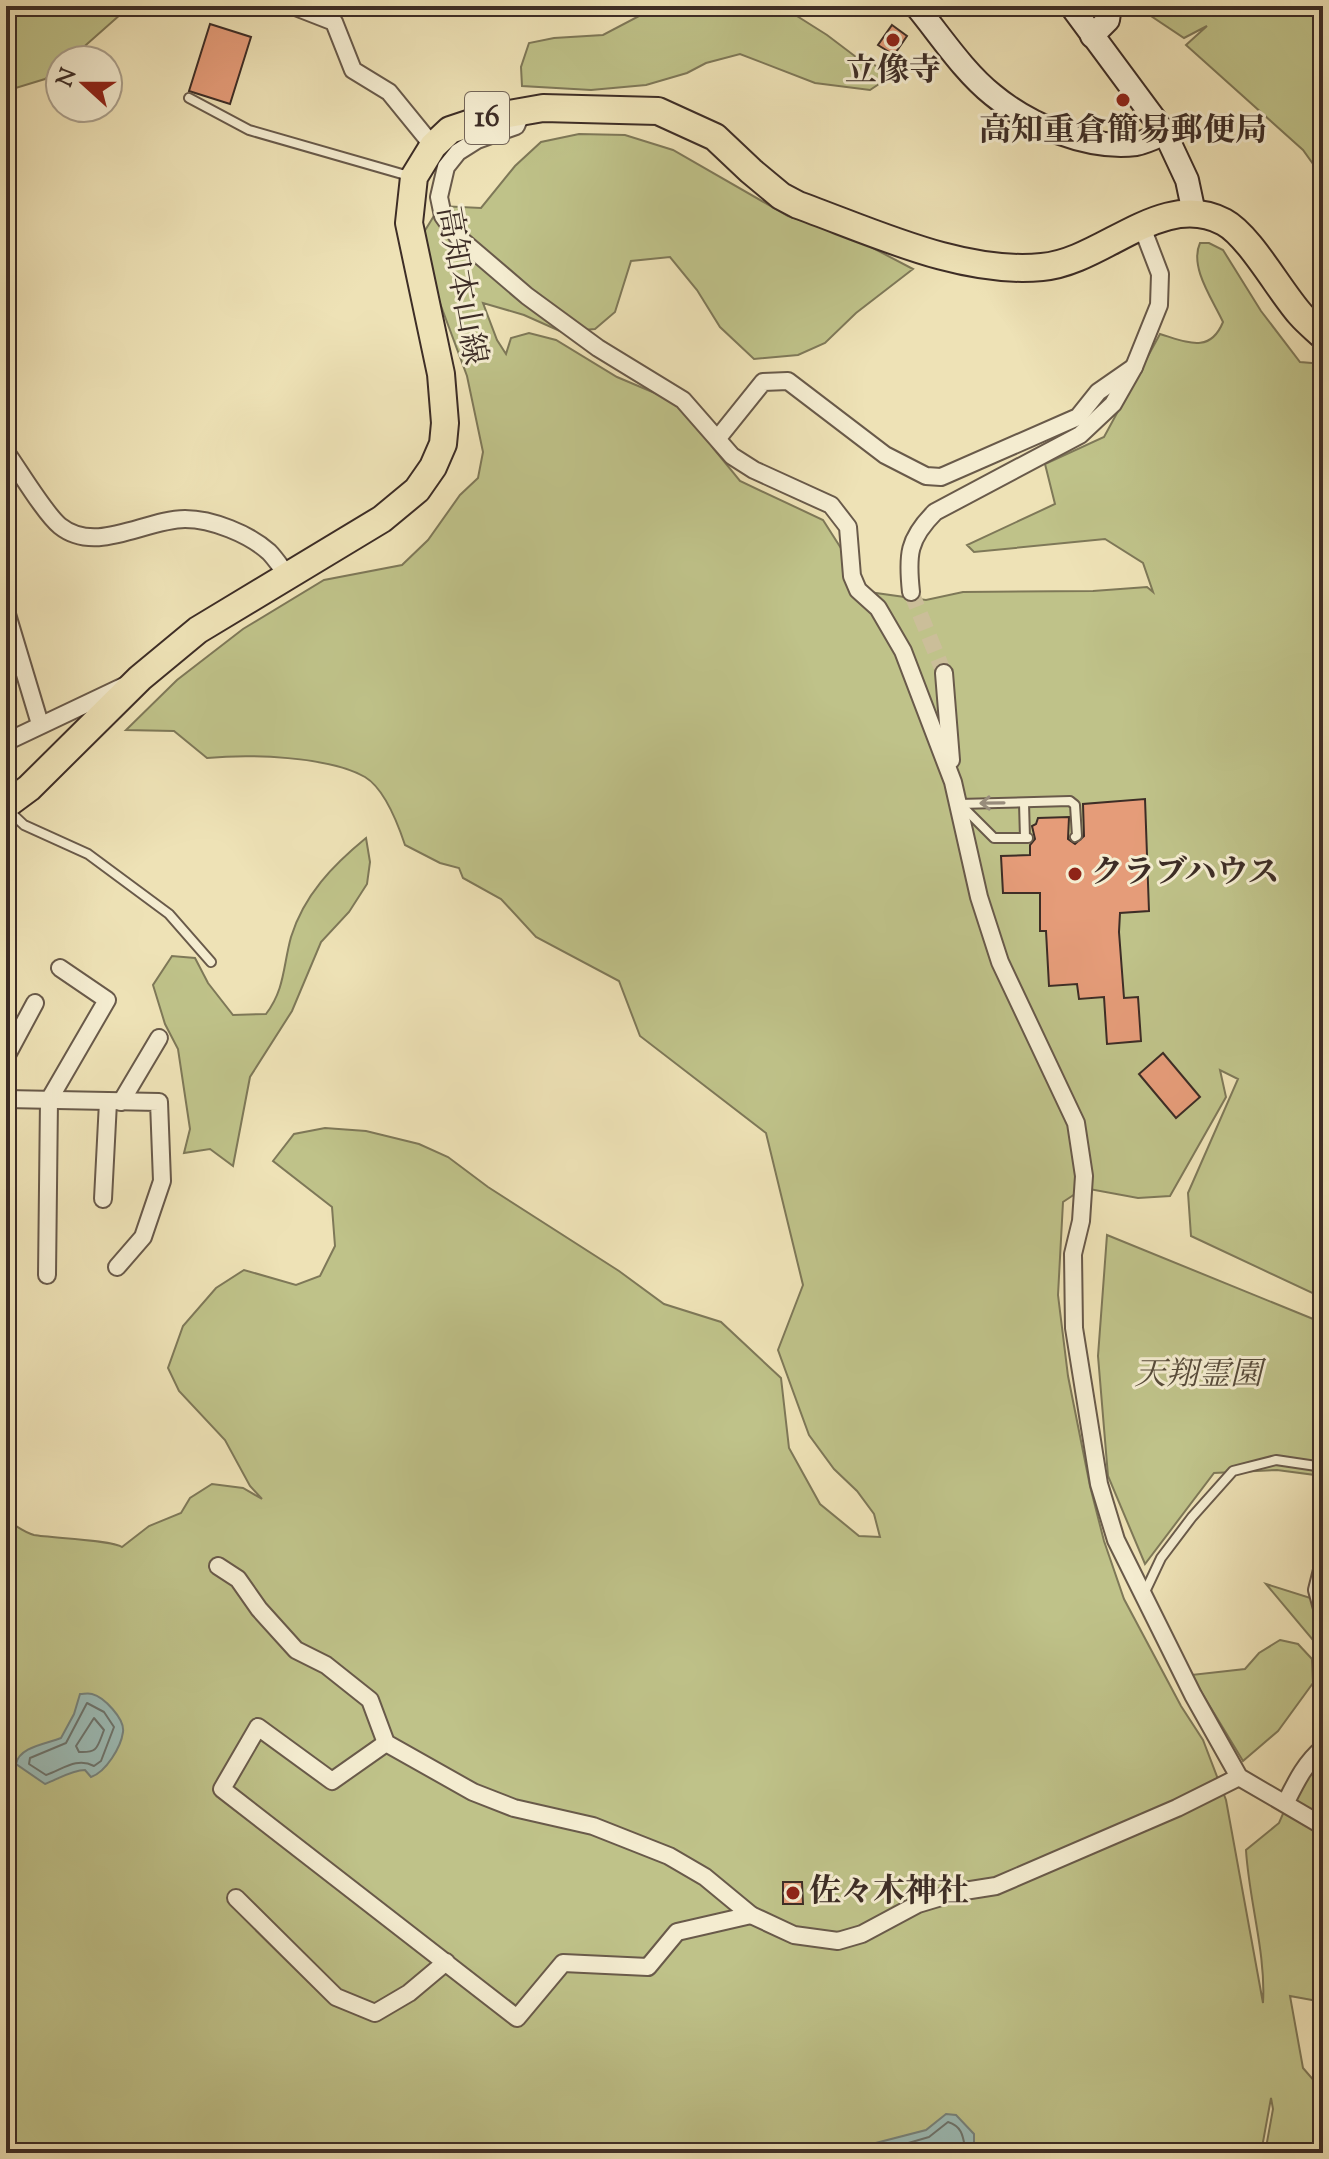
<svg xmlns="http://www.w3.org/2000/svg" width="1329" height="2159" font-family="'Sorts Mill Goudy','Noto Serif JP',serif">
<rect width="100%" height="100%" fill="#eee2b6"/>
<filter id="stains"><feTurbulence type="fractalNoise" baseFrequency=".0025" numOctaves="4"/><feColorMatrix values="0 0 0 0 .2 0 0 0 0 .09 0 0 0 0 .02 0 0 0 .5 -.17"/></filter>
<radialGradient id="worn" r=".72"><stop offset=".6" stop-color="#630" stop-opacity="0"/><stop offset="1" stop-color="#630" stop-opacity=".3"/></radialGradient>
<!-- green -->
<g fill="#bfc289" stroke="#7e7858" stroke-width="2">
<polygon points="6,6 130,6 69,60 60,60 60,67 45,79 6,91"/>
<polygon points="658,6 781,6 827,35 856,57 894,74 870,90 815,83 740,54 706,63 687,73 646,85 591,90 522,86 521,67 529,43 554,38 603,35"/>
<polygon points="1136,6 1234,6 1225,15 1254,6 1323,6 1323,178 1303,150 1186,45 1207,26 1184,38"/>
<path d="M579,134L625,135L673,150L788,216L846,234L913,269L856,313L825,343L798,355L754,359L720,327L697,290L670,257L631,261L615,312L595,329L562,332L524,315L483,303L497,340L506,354L511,338L529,333L556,340L617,377L688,407L713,448L740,481L823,520L869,592L926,600L963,592L1093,591L1147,587L1153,592L1143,563L1105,539L974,552L967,545L1055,504L1045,464L1104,437L1160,334C1187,342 1210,354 1223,322C1213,300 1189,267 1200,243H1209L1223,250L1261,311L1300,362L1323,364V1298L1191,1236L1188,1193L1238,1079L1220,1070L1226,1097L1170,1196L1138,1198L1084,1188L1063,1202L1058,1295L1068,1376L1090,1486L1104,1541L1124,1599L1181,1706L1203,1740L1226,1800L1263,2003C1266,1953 1249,1901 1246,1850L1279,1823L1323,1722V2002L1290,1996L1303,2068L1323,2091V2138L1319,2141V2153H1265L1273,2109L1271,2098L1261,2153H6V1520C15,1525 25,1533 34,1535C51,1538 113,1540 122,1547L149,1526L181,1513L190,1498L212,1484L243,1488L262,1499L250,1486L225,1440L179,1391L168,1368L183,1326L216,1288L244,1270L296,1285L320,1276L335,1246L332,1207L273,1161L294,1134L325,1128L366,1131L419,1144L448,1157L488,1187L619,1271L664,1304L721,1322L781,1378L789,1448L820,1504L859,1536L880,1537L874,1514L857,1491L834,1469L809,1435L778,1350L803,1285L766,1133L640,1036L619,981L536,937L501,899L463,878L459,868L440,863L405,845C398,824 385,789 365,777C328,756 249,754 207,758L174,731L126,730L177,680L243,629L324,580L402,565L428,540L460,495L478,478L483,452L467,376L434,287L421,237L440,206L481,208L515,166L541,142Z"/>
<path d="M366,838L370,862L367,884L349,912L321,942L292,1011L250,1077L233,1166L210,1149L184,1153L190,1129L178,1049L165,1024L153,985L172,956L195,958L208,983L233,1015L266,1014C285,989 283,966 291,937C304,895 333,865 366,838Z"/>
<polygon points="1107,1235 1323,1323 1323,1476 1277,1470 1214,1473 1145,1564 1108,1476 1098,1356"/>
<polygon points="1266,1584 1323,1602 1323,1652"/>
<polygon points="1280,1640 1298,1644 1312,1659 1313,1683 1278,1731 1243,1761 1191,1675 1245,1669 1259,1653"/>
</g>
<!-- water -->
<g fill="#9cbcb7" stroke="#76837d" stroke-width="2">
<path d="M80,1694C84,1694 88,1693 92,1694C104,1697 125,1719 123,1732C121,1747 106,1772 91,1777L85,1770C72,1770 58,1779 45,1784L16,1764C19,1747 46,1744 61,1738L74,1714Z"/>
<polygon points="946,2114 956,2115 974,2134 974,2153 863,2153 872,2144 926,2130"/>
</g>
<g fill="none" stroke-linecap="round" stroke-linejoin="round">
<!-- shore -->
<g stroke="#6c746e" stroke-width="2">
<path d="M87,1703L104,1712L114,1727L101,1761L94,1766C77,1757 63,1769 46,1775L29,1764L30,1758L66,1743Z"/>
<path d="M94,1718L104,1730C97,1748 98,1753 79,1752L76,1746Z"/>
<path d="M874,2153L929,2137L948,2122C964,2127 963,2139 966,2153"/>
</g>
</g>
<!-- building -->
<g fill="#e59c79" stroke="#3d2d26" stroke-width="2">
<polygon points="210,24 251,37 230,104 189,91"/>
<polygon points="892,25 907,36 894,55 878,45"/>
<polygon points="1145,799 1149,911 1120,913 1119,932 1124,998 1138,997 1141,1041 1107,1044 1104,997 1079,999 1077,984 1049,986 1046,931 1040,931 1040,893 1003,893 1001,856 1030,855 1030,845 1035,839 1032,826 1036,824 1038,818 1069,817 1068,839 1075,844 1084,836 1083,804"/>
<polygon points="1163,1053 1200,1097 1176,1118 1139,1074"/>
<polygon points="783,1882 802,1882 803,1904 783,1904"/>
</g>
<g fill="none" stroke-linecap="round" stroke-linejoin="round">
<!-- street-tunnel -->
<polyline stroke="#cbbe99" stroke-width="16" stroke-dasharray="16 8" stroke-linecap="butt" points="911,592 944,673"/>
<!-- lane casing -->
<g stroke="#695a4a" stroke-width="12">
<g id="lane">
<polyline points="189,98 249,130 409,176"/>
<polyline points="1024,803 1025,838"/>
<polyline points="959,804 1070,801 1075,805 1077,836 1075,837"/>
<polyline points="960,804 994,838 1028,838"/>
<polyline points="7,809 24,825 88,854 169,914 211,962"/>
<polyline points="1144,1594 1161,1558 1192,1517 1233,1471 1276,1460 1323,1467"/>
</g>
</g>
<!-- street casing -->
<g stroke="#695a4a" stroke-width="20">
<g id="street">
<polyline points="293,6 334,22 353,70 389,92 433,146"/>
<polyline points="522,112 516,126 477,140 458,152 446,167 439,197 443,216 458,237 527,296 598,348 683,400 732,456 754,470 831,505 848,527 852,576 858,590 878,608 903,651 953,782 979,897 1000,962 1076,1123 1084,1176 1081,1221 1073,1254 1074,1328 1099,1484 1116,1540 1193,1695 1239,1777 1323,1826"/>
<polyline points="718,438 763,382 788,381 885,455 926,476 941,477 1078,417 1098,392 1134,367"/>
<path d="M6,452C19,470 45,514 60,526C96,555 146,519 185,519C212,519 249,534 269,552C276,559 282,569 288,576"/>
<path d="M911,592C907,555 908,539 935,512L1080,435L1113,404L1134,367L1159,305L1160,274L1142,227"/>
<polyline points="6,611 40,724"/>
<polyline points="944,673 951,760"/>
<polyline points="6,742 124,686"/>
<polyline points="6,1057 35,1003"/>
<polyline points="6,1099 159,1102 162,1181 143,1237 117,1267"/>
<polyline points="121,1102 159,1038"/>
<polyline points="103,1199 108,1102"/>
<polyline points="47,1275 49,1100 107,1000 60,968"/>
<polyline points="218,1566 238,1579 259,1609 296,1650 326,1665 370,1700 386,1743 473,1792 514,1808 593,1826 669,1856 705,1877 751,1915 794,1935 838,1941 862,1934 918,1904 958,1892 996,1886 1177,1808 1239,1777"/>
<polyline points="1323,1566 1317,1590 1323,1612"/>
<polyline points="386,1743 332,1781 258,1727 222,1789 517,2018 563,1963 648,1967 677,1932 751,1915"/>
<path d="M1286,1802C1296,1782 1305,1763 1323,1748"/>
<polyline points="236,1898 336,1997 375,2013 409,1993 446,1962"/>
</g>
</g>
<!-- secondary casing -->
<g stroke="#3d2d26" stroke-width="26">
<g id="secondary">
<path d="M916,6C940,35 963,71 993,95C1029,125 1088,150 1136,144C1146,142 1156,137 1165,133"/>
<polyline points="1071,6 1165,133 1187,180 1194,213"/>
<polyline points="1092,36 1108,20 1110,6"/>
</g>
</g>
<!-- primary casing -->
<g stroke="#3d2d26" stroke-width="30">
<path id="primary" d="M6,805L29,788L140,678L198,630L382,519L417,490L433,467L443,444L445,423L441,374L409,223L414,177L433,146L450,130L486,118L543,108L658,111L715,137L751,171L781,196L798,205C873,232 962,275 1042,267C1103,262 1162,189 1224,222C1250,236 1280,292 1301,315C1308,323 1316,329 1323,336"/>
</g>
<!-- path -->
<polyline stroke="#3d2d26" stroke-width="3" stroke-dasharray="6 4" stroke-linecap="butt" points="567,7 567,6"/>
<!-- lane -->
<use href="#lane" stroke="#f4ecd0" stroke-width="8"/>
<!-- street -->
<use href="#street" stroke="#f4ecd0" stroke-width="16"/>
<!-- secondary -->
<use href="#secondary" stroke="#f4ecd0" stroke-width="22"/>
<!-- primary -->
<use href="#primary" stroke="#eee2b6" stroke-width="26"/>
</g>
<!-- one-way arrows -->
<defs><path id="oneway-shaft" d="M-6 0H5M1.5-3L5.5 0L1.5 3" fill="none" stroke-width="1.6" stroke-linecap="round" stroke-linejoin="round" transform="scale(2)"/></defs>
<use stroke="#988c7b" href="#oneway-shaft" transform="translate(992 803) rotate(179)"/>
<!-- markers -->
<g fill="#8f2418" stroke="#f4ecd0" stroke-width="3">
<circle cx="893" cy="40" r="8"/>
<circle cx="1123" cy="100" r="8"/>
<circle cx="1075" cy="874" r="8"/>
<circle cx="793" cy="1893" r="8"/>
</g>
<g text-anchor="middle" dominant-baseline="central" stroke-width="6" stroke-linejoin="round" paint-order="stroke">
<!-- shield labels -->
<rect fill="#f4ecd0" stroke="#746659" stroke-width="2" x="465" y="92" width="44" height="52" rx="6"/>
<g font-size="30" font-weight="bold" fill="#3d2d26">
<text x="487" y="118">16</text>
</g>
<!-- poi labels -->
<g font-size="32" font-weight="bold" fill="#3d2d26" stroke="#f4ecd0">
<text x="893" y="72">立像寺</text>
<text x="1123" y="132">高知重倉簡易郵便局</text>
<text x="1091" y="874" text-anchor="start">クラブハウス</text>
<text x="809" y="1893" text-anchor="start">佐々木神社</text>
</g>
<!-- street labels -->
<g font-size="32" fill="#3d2d26" stroke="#f4ecd0">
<text transform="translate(460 286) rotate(80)">高知本山線</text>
</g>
<!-- park labels -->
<g font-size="32" font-style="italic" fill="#574b3a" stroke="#f4ecd0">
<text x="1198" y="1376">天翔霊園</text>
</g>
</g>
<!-- margin -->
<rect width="1329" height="2159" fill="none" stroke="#eee2b6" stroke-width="32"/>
<rect x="8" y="8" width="1313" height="2143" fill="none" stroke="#3d2d26" stroke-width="4"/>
<rect x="16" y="16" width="1297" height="2127" fill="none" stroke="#3d2d26" stroke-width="2"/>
<!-- north arrow -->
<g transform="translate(84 84) rotate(291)"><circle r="38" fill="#f4ecd0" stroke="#aba08c" stroke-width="2"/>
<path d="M0-6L14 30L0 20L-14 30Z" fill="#8f2418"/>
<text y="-12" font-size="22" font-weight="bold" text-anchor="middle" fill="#3d2d26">N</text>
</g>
<rect width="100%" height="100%" filter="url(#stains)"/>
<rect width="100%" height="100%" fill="url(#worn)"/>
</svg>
